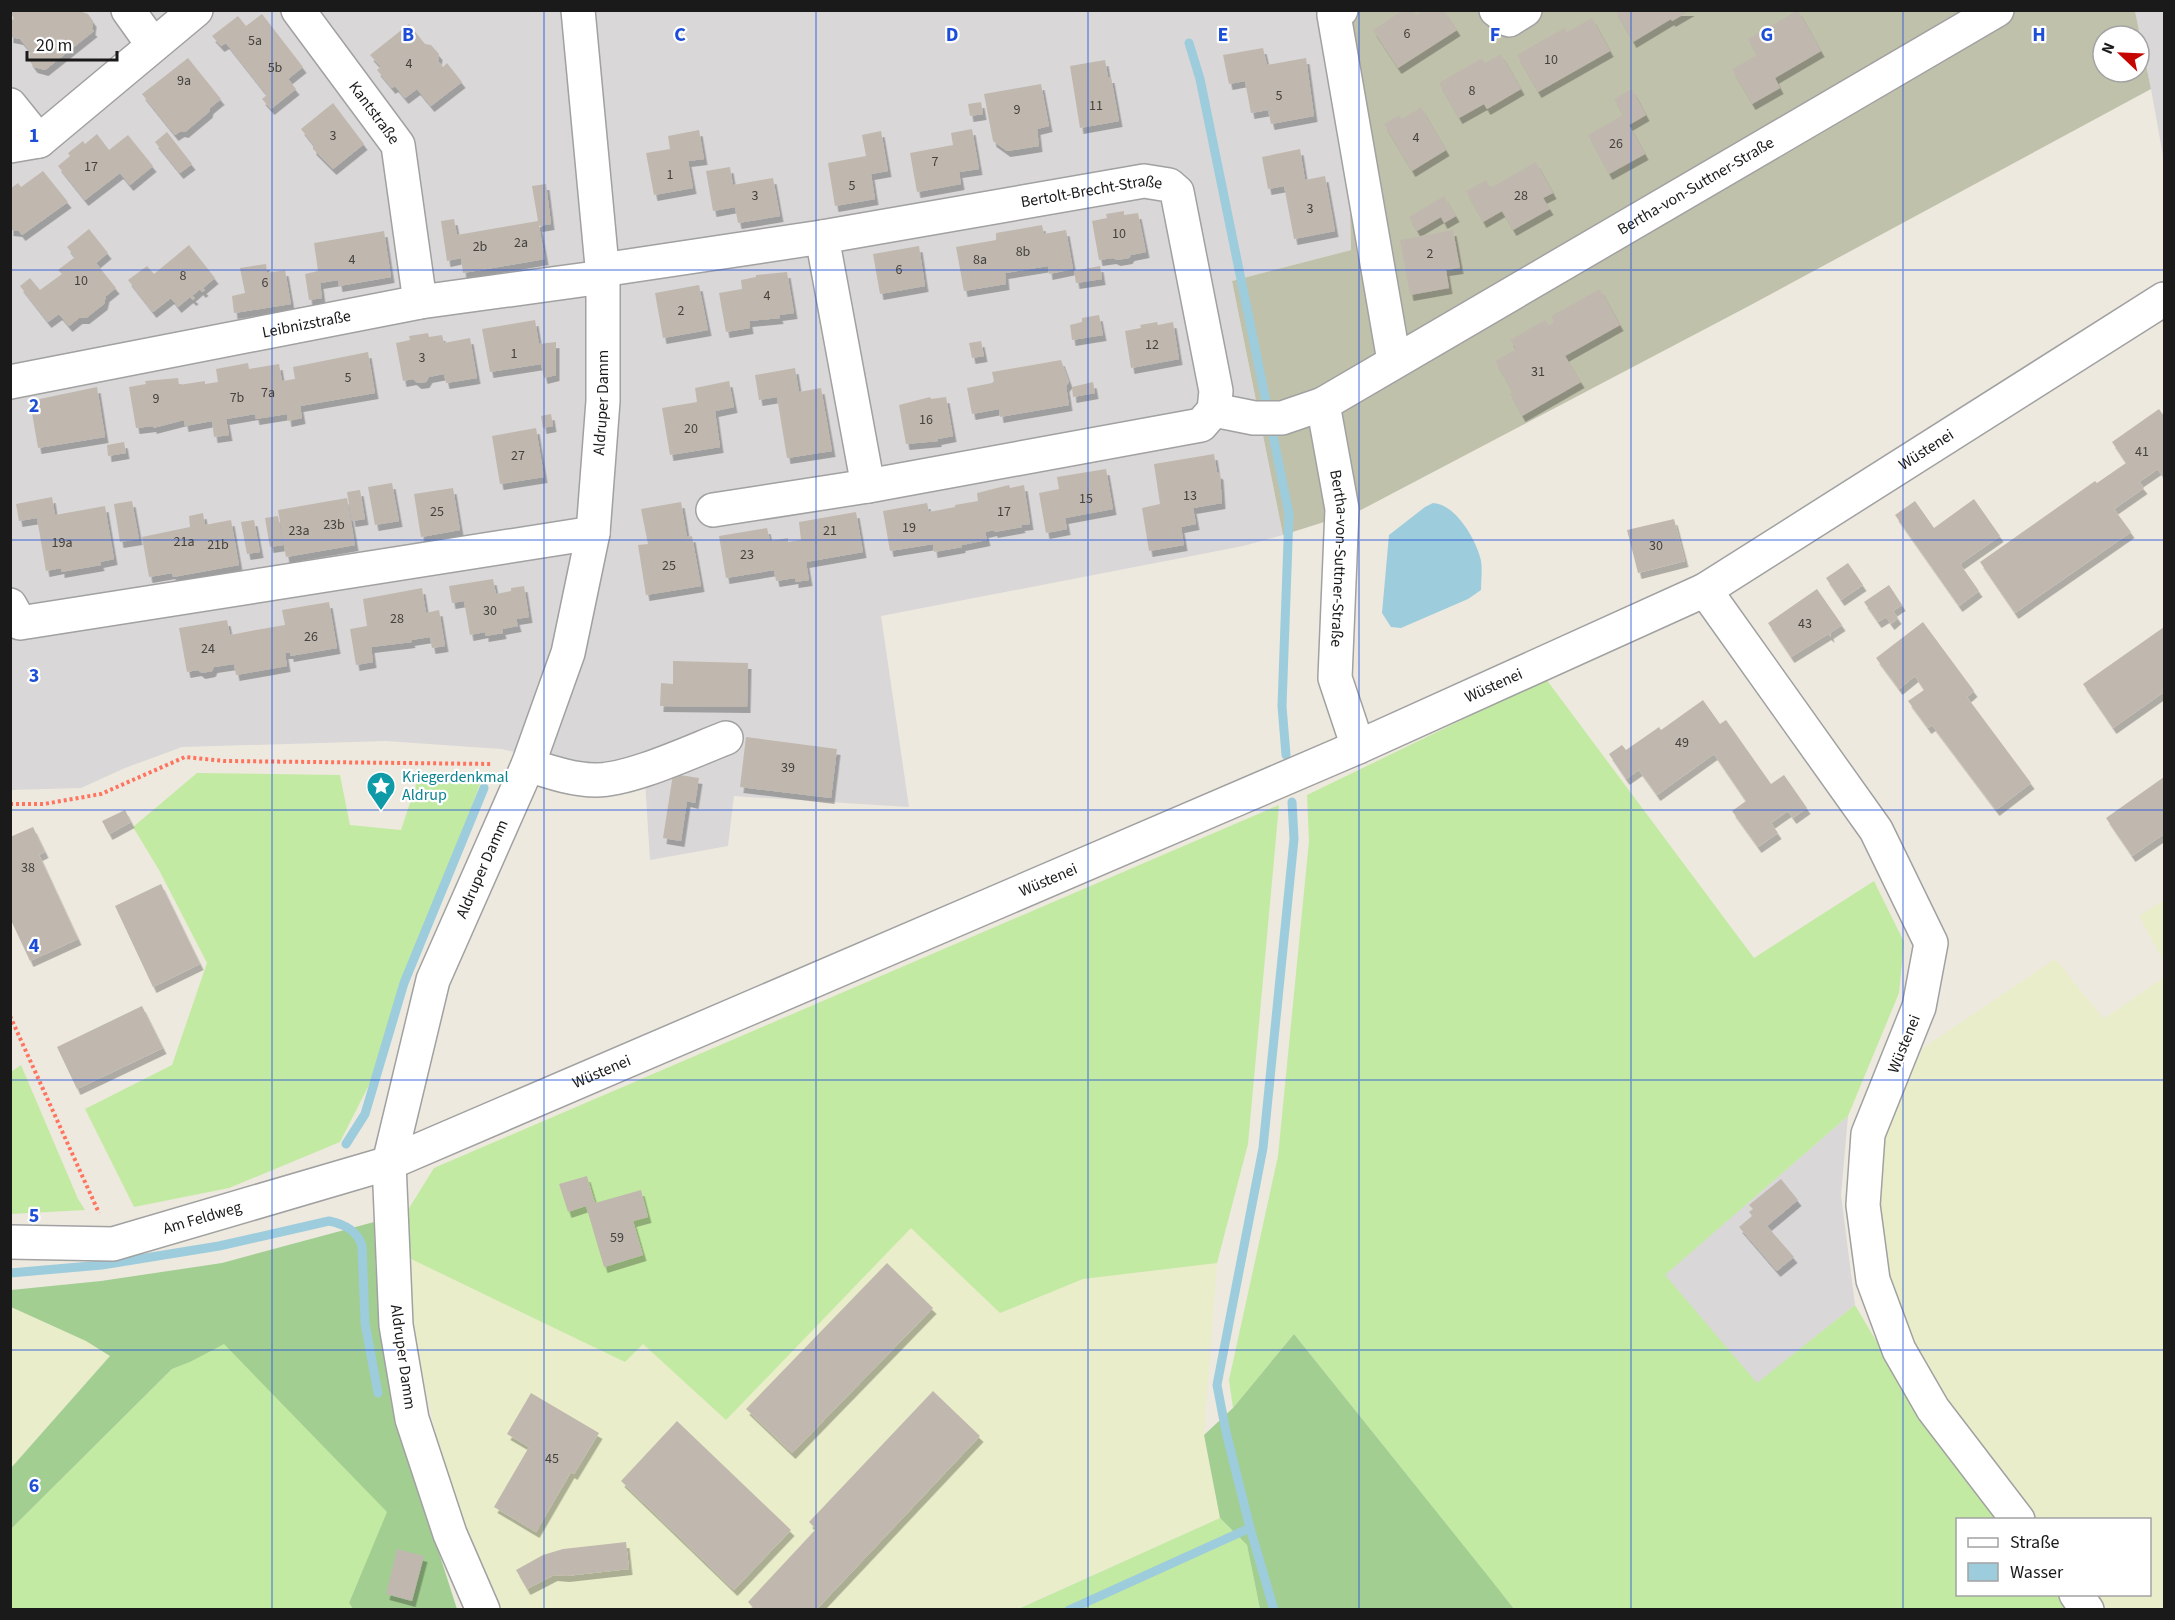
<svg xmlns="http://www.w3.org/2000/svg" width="2175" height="1620" font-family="'Source Sans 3',sans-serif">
<defs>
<filter id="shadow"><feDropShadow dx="3.5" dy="6" stdDeviation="0" flood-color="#0004"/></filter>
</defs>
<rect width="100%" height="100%" fill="#ede9df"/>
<!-- residential -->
<g fill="#d9d7d7">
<polygon points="10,11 1360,11 1345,21 1351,250 1232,281 1283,535 1243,546 881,616 909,807 734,796 728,846 650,860 645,780 501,749 386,741 182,747 125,768 81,788 11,790"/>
<polygon points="2135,11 2164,11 2164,161 2151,89"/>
<polygon points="1848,1116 1841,1195 1855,1305 1757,1384 1664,1275"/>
</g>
<!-- construction -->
<path fill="#c0c1ab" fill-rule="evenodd" d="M1360,11H2135L2151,89L1747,307L1359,511L1283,535L1232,281L1351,250L1345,21ZM2103,36H2139V72H2103Z"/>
<!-- farmland -->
<g fill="#e9edc9">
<polygon points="2164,900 2164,962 2139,916"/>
<polygon points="2055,959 2104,1019 2164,977 2164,1609 2107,1609 2095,1595 2150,1594 2150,1520 2037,1519 1944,1400 1910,1337 1887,1274 1876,1205 1884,1136 1923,1048"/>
<polygon points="911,1227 1000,1313 1083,1279 1217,1263 1204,1435 1220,1518 1016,1609 500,1609 445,1475 416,1345 409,1258 625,1362 643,1343 726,1420"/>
<polygon points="11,1307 86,1341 110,1356 11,1468"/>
</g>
<!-- grass -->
<g fill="#c3eaa2">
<polygon points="1546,679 1754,958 1874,881 1904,942 1899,993 1848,1116 1665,1275 1757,1383 1855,1305 1914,1405 2002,1519 1958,1520 1958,1594 2060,1595 2071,1609 1514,1609 1294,1334 1233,1408 1229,1380 1278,1156 1309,841 1307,795"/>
<polygon points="197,773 340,775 350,825 401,830 420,773 484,773 371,1081 340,1142 229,1188 134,1207 85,1109 172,1065 207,963 159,870 133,827"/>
<polygon points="1279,805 1248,1144 1217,1263 1083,1279 1000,1313 911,1228 726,1420 643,1344 625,1362 409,1258 406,1213 434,1168"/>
<polygon points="21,1065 78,1199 85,1210 11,1214 11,1072"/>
<polygon points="224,1343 388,1512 349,1603 353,1609 11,1610 11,1529 172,1369 190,1362"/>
<polygon points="1220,1518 1247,1545 1260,1609 1016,1610"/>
</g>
<!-- forest -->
<g fill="#a2ce92">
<polygon points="374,1222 376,1275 397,1422 457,1609 353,1609 349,1603 387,1512 224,1344 190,1362 172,1369 11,1529 11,1468 110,1356 86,1341 11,1307 11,1290 101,1281 222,1263"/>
<polygon points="1294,1334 1492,1581 1514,1609 1260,1609 1247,1545 1220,1518 1204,1435 1233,1408"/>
</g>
<!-- water -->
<path fill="#9dccdc" d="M1433,503C1455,504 1475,538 1480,557C1483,566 1481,580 1481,590L1468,599L1401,628L1391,627L1382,613L1389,535L1425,507Z"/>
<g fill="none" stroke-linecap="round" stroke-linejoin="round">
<!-- stream -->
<g stroke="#9dccdc" stroke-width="9">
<polyline points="1189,43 1200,79 1289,514 1282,706 1286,755"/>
<polyline points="346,1144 365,1114 404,983 484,788"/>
<path d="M10,1273L102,1265L219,1246L329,1221C344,1224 357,1230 362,1246L365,1323L378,1393"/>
<polyline points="1250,1528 1226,1432 1217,1385 1263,1148 1294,839 1292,802"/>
<polyline points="1069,1610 1250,1528 1274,1610"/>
</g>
</g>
<!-- building -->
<g fill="#c0b8af" filter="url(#shadow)">
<polygon points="10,10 77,10 88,14 93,21 92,29 94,31 45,70 34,67 29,60 30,51 20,39 10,37 10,21 14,19"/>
<polygon points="1403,10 1413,10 1416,15 1423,10 1444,10 1457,30 1398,68 1373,30"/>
<polygon points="1615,10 1691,10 1672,21 1671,19 1633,42"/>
<polygon points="1798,10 1821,51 1775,78 1780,88 1752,104 1732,69 1757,55 1748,39"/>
<polygon points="262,14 303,67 288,79 296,89 271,109 262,99 267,95 226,43 221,46 212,36 238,16 246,26"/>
<polygon points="1592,18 1610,51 1538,92 1517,55 1564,28 1567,32"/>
<polygon points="409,24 425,44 431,45 439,54 438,61 443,67 447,63 462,82 431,106 417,89 405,98 395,86 392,88 377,70 381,67 370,55"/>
<polygon points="1263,48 1267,65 1306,58 1314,116 1271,124 1268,110 1251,113 1245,81 1229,84 1223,55"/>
<polygon points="1501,54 1521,89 1487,109 1484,104 1459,118 1439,83 1482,58 1485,63"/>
<polygon points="188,58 221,99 210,108 209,112 185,132 181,131 175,135 142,94"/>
<polygon points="1105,60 1108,77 1111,77 1119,121 1080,128 1070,66"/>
<polygon points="1041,84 1049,126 1037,129 1039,146 1007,151 993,141 984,94"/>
<polygon points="1632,89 1646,115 1629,125 1645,154 1609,174 1588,135 1623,115 1614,99"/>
<polygon points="981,102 983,114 970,116 968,104"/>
<polygon points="333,103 364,144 333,169 313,149 313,144 301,129"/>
<polygon points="1421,107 1446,150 1412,171 1384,124 1399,115 1402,119"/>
<polygon points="972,129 979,169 959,172 961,184 917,192 910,153 953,145 951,133"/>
<polygon points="699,130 704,159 688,161 693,188 654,195 646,153 670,149 668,136"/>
<polygon points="881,131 888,171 871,174 875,199 835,206 828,163 866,156 862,135"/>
<polygon points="167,132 192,164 180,173 155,142"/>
<polygon points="97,134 109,150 128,135 153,166 130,185 120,173 85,200 58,166 70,156 68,153 83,141 85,144"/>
<polygon points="1300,149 1305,180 1325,176 1335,231 1294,239 1284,186 1268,189 1262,157"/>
<polygon points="1536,162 1553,193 1543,198 1550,209 1513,230 1502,211 1483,222 1466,191 1486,180 1490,188"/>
<polygon points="730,167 733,185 773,178 780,216 738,223 735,207 713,211 706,171"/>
<polygon points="43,171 68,202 22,235 19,231 10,230 10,189 18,183 21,187"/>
<polygon points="546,184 551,224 539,226 545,259 463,273 461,258 447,261 441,221 454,219 457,235 538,221 532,186"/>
<polygon points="1444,196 1456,216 1444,223 1441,217 1417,231 1409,217"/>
<polygon points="1124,211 1124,215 1138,213 1146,252 1131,255 1129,258 1117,260 1113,258 1099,260 1092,221 1107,218 1106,214"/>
<polygon points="1042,225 1044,234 1066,230 1073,269 1049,274 1048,266 1005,273 1006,284 964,291 956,247 996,240 996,233"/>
<polygon points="89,229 108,253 96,263 116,288 106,296 104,304 86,318 79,318 69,326 59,314 48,322 20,286 30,278 40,290 62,274 58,270 75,257 67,247"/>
<polygon points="1453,230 1460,268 1446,270 1449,288 1410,295 1400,240"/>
<polygon points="384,231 391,277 339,286 338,280 320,283 322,298 309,300 305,274 318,271 314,243"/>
<polygon points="189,245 215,278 203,288 205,290 202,292 200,289 192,296 195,298 193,300 190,297 178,307 171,298 153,312 128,280 147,266 154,274"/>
<polygon points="919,246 925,286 880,294 873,254"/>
<polygon points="266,264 267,273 285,270 291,304 234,313 232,296 245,293 240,268"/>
<polygon points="1100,266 1102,279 1076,283 1074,271"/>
<polygon points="787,272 794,313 779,315 780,318 749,321 750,328 726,332 719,293 742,289 741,280 756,277 756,275"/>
<polygon points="699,285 708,330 663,338 655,293"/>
<polygon points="1600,289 1620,325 1565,356 1581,382 1522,416 1510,394 1513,392 1495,361 1516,349 1510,340 1545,320 1549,325 1554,322 1551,316"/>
<polygon points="1099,315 1103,335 1072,340 1070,325 1082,322 1082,318"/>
<polygon points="535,320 539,344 556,342 556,375 544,378 541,364 490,372 482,329"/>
<polygon points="1157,322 1158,325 1173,322 1179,359 1131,368 1125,331 1141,328 1140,325"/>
<polygon points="428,333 429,337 442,335 444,343 470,338 477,378 446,383 444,374 429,377 426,382 418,383 413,379 403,381 396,343 410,340 409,336"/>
<polygon points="981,341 984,356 972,358 969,343"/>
<polygon points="368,352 375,393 300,406 302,418 288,421 287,414 256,419 255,414 226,419 229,435 214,437 212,421 185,426 184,420 153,428 153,426 136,428 129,387 146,384 145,381 178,378 179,385 205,381 205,384 218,382 216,369 248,363 249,369 279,364 282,381 295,379 293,367"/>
<polygon points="1061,360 1069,382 1066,386 1069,405 1000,417 999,409 972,414 967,388 992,383 994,381 992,372"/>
<polygon points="795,368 799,392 821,388 832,451 787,458 777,397 759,400 755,375"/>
<polygon points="729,381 734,407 715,411 720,447 670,455 662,408 697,402 695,388"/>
<polygon points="1093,382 1095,393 1073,397 1072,387"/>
<polygon points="97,387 105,437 38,448 30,401"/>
<polygon points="930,397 931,399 946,397 953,436 938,439 938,441 906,444 899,405"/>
<polygon points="2159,409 2164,416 2164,479 2158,469 2139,482 2144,488 2114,509 2131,532 2015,613 1980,562 2095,481 2097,483 2126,463 2112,442"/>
<polygon points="551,414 553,426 543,428 541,416"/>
<polygon points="536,428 544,477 500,484 492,436"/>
<polygon points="124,442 126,453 108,456 107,445"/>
<polygon points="1214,454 1217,472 1220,474 1222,503 1193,508 1196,524 1181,527 1184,545 1149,551 1142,508 1160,504 1154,464"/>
<polygon points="1106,469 1113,509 1065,518 1067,529 1046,533 1039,493 1059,489 1057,477"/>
<polygon points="392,483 399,521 375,525 368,487"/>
<polygon points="1009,485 1010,488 1024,485 1030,524 1021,525 1022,527 994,532 994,530 985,532 987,540 962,545 962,547 934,552 933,544 890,551 883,511 927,503 929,512 955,507 955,505 978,501 977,493"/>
<polygon points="453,488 460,530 421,537 414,494"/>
<polygon points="360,490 365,519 352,521 347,492"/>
<polygon points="52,497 55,515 105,506 114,559 100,562 101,565 61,572 61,568 46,571 37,518 19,521 16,504"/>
<polygon points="347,498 355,545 286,557 278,510"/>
<polygon points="1974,499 2000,536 1960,564 1979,591 1959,606 1895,515 1915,501 1934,528"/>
<polygon points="132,501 139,539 120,542 114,504"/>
<polygon points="681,502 687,537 692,536 701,586 646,595 638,545 648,544 641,509"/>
<polygon points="856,512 863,552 806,562 809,580 795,582 795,578 776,581 774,570 726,578 719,536 767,528 770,541 788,538 788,542 801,540 799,522"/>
<polygon points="203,513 205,525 231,520 239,565 173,577 172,573 149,577 142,537 190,527 189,516"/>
<polygon points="278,516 283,545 270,547 265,518"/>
<polygon points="1674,519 1685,561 1638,573 1627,530"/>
<polygon points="254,520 260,552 247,554 241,522"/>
<polygon points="1848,563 1863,585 1841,600 1826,578"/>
<polygon points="493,579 496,594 511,591 511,588 524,586 529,617 516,619 518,626 502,629 503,633 485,636 485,632 470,635 464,601 452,603 449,586"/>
<polygon points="1889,585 1902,605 1893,611 1898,618 1891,624 1886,617 1878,622 1864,602"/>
<polygon points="422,588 426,613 439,610 445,646 432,648 430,637 411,640 412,642 371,647 373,662 356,665 350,629 367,626 363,599"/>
<polygon points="1817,589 1842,625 1830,633 1831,637 1828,634 1791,657 1768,623"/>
<polygon points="329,602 337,648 290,656 290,653 285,653 287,666 236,675 234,664 214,667 212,671 202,673 198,670 187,672 179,628 227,620 230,635 256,630 285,625 282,610"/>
<polygon points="1923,622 1974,691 1967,697 2031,783 1996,810 1932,725 1928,728 1908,701 1924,690 1915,676 1899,689 1876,658"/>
<polygon points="2164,627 2164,692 2113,728 2083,684"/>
<polygon points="673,661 748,663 747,707 660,706 661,683 673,684"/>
<polygon points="1703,700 1720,724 1726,720 1771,784 1784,775 1807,808 1793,818 1788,811 1771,823 1778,833 1758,847 1732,811 1746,801 1714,754 1657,795 1639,770 1626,779 1609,754 1622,745 1626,750 1659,727 1661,730"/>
<polygon points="746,737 837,749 831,798 740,787"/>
<polygon points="673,774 699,778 695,803 687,801 681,841 663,838"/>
<polygon points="2164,777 2164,834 2132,856 2106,818"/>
<polygon points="125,810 131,822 109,834 102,821"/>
<polygon points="33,827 45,852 39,855 78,939 30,961 10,918 10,837"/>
<polygon points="161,884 200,964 153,987 115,906"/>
<polygon points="142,1006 163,1048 77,1089 57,1047"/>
<polygon points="587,1176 595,1203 641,1190 648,1217 633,1221 643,1255 604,1267 586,1206 568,1212 559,1184"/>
<polygon points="1781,1179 1798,1200 1767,1226 1794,1257 1777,1271 1739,1227 1752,1216 1749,1212 1753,1209 1749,1205"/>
<polygon points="887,1263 933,1308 792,1453 746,1409"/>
<polygon points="933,1391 980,1436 816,1610 755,1610 748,1602 816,1529 809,1522"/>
<polygon points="531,1393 599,1433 574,1474 571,1472 536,1532 494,1507 529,1447 507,1434"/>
<polygon points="677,1421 791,1530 734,1590 621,1481"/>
<polygon points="626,1542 629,1569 566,1576 554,1575 527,1589 516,1570 543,1555 563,1549"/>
<polygon points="397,1549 424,1556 412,1601 386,1594"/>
</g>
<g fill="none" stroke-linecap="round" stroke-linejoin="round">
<!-- minor casing -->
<g stroke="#a1a1a1" stroke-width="36">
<g id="minor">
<polyline points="128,10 153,45"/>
<path id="s1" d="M298,10L398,145L420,302"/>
<polyline points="1341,10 1334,15 1394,361"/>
<polyline points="1496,10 1509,20 1525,10"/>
<polyline points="10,105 39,141"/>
<polyline points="10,146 39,141 196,10"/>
<polyline points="822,237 868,486"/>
<path id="s2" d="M602,270L822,237L1144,181L1169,185L1177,192L1216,391L1214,410L1201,425L868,486L713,510"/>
<path id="s3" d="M10,382L420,302L603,277"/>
<path id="s4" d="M1323,404L1342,509L1335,678L1358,747"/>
<path id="s5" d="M1214,410L1254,418H1282L1323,404L1997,10"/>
<polyline points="1705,590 1876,830 1931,943 1919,1007 1868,1134 1863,1205 1873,1280 1899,1350 1933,1409 2018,1520"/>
<polyline points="10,605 20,623 593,533"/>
<path d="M528,765C550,772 573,780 596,780C631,780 692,751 726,738"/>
<path id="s6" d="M10,1242L113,1244L389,1163L1358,747L1705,590L2164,299"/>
<polyline points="2076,1594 2087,1610"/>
<path id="s7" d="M483,1610L450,1534L412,1419L396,1325L389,1163L433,980L528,765L568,653L593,533L603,401V277L578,10"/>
</g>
</g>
<!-- path -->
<g stroke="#fe745f" stroke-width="4" stroke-dasharray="3 3" stroke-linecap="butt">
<polyline points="10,804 44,804 101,794 185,757 224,761 493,764"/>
<polyline points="10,1016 99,1213"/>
</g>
<!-- minor -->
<use href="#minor" stroke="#fff" stroke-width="33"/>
</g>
<!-- grid -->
<path fill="none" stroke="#1d4ed8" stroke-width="1.5" stroke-opacity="0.55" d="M272,10V1610M544,10V1610M816,10V1610M1088,10V1610M1359,10V1610M1631,10V1610M1903,10V1610M10,270H2164M10,540H2164M10,810H2164M10,1080H2164M10,1350H2164"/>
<!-- icons -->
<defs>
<g id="sight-pin" transform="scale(1.5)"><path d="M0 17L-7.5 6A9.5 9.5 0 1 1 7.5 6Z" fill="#0f9aa8" stroke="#fff"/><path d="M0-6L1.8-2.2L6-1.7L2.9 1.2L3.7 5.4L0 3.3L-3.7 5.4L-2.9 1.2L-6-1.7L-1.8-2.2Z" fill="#fff"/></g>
</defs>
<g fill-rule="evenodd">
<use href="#sight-pin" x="381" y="786"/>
</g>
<g text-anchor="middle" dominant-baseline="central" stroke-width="4.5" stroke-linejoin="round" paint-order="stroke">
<!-- number labels -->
<g font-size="14" fill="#44423f">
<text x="1407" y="34">6</text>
<text x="255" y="41">5a</text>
<text x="1551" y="60">10</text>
<text x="409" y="64">4</text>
<text x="275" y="68">5b</text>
<text x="184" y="81">9a</text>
<text x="1472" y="91">8</text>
<text x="1279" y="96">5</text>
<text x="1096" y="106">11</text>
<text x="1017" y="110">9</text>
<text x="333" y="136">3</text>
<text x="1416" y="138">4</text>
<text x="1616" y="144">26</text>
<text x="935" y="162">7</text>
<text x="91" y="167">17</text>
<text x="670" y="175">1</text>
<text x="852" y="186">5</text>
<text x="755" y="196">3</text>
<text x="1521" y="196">28</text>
<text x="1310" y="209">3</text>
<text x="1119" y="234">10</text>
<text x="521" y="243">2a</text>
<text x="480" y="247">2b</text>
<text x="1023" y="252">8b</text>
<text x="1430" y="254">2</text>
<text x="352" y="260">4</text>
<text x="980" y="260">8a</text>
<text x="899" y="270">6</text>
<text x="183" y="276">8</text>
<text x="81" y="281">10</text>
<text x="265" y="283">6</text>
<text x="767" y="296">4</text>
<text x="681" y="311">2</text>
<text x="1152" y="345">12</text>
<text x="514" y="354">1</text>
<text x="422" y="358">3</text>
<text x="1538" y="372">31</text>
<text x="348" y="378">5</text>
<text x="268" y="393">7a</text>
<text x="237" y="398">7b</text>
<text x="156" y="399">9</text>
<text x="926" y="420">16</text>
<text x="691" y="429">20</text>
<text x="2142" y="452">41</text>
<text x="518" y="456">27</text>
<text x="1190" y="496">13</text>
<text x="1086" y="499">15</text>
<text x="437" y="512">25</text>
<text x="1004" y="512">17</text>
<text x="334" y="525">23b</text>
<text x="909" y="528">19</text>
<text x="299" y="531">23a</text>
<text x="830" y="531">21</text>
<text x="184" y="542">21a</text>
<text x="62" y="543">19a</text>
<text x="218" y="545">21b</text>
<text x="1656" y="546">30</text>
<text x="747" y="555">23</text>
<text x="669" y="566">25</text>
<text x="490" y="611">30</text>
<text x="397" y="619">28</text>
<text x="1805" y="624">43</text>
<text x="311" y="637">26</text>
<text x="208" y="649">24</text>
<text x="1682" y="743">49</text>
<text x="788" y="768">39</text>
<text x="28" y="868">38</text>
<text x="617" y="1238">59</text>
<text x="552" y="1459">45</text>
</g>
<!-- street labels -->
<g font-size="16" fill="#1a1a1a" stroke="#fff">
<text stroke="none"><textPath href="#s1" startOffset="128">Kantstraße</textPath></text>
<text stroke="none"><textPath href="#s5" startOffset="544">Bertha-von-Suttner-Straße</textPath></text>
<text stroke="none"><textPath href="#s2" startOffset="496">Bertolt-Brecht-Straße</textPath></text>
<text stroke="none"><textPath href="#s3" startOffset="302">Leibnizstraße</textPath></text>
<text stroke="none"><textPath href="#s7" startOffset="1257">Aldruper Damm</textPath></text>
<text stroke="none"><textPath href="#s6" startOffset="2088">Wüstenei</textPath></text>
<text stroke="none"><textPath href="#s4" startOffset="156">Bertha-von-Suttner-Straße</textPath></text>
<text stroke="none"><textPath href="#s6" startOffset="1594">Wüstenei</textPath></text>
<text stroke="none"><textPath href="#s7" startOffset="771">Aldruper Damm</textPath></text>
<text stroke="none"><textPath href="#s6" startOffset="1108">Wüstenei</textPath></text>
<text transform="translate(1904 1044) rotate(-68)">Wüstenei</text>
<text stroke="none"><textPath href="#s6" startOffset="622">Wüstenei</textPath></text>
<text stroke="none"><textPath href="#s6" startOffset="196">Am Feldweg</textPath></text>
<text transform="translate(403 1357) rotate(82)">Aldruper Damm</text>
</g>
<!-- culture labels -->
<g font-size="16" fill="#0d838f" stroke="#fff" text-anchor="start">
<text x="402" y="777">Kriegerdenkmal<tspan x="402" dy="18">Aldrup</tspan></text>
</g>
</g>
<g font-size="20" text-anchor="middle" font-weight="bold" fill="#1d4ed8" stroke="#fff" stroke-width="4.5" stroke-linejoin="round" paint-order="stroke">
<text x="408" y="41">B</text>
<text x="680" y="41">C</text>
<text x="952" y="41">D</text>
<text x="1223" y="41">E</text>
<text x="1495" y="41">F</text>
<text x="1767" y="41">G</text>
<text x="2039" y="41">H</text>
<text x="34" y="142">1</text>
<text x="34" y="412">2</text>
<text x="34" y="682">3</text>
<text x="34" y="952">4</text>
<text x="34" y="1222">5</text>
<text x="34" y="1492">6</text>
</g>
<!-- border -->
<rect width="2175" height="1620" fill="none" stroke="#1a1a1a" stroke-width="24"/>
<!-- legend -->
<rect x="1956" y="1518" width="195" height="78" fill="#ffffff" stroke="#a3a3a3" stroke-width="1.5"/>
<rect x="1968" y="1538" width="30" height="9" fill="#ffffff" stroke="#a3a3a3" stroke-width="1.5"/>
<text x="2010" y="1548" font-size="18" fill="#1a1a1a">Straße</text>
<rect x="1968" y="1563" width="30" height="18" fill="#9dccdc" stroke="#a3a3a3" stroke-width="1.5"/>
<text x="2010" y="1578" font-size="18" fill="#1a1a1a">Wasser</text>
<!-- north arrow -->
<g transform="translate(2121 54) rotate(293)"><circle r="28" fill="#ffffff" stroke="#a3a3a3" stroke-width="1.5"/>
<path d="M0-4.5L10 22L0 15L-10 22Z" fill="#c50600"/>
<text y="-9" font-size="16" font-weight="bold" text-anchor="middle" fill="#1a1a1a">N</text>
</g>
<!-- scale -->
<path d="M27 51v9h90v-9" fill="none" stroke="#1a1a1a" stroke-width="3"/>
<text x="36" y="51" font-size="18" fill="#1a1a1a" stroke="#ffffff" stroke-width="4.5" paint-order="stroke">20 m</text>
</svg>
